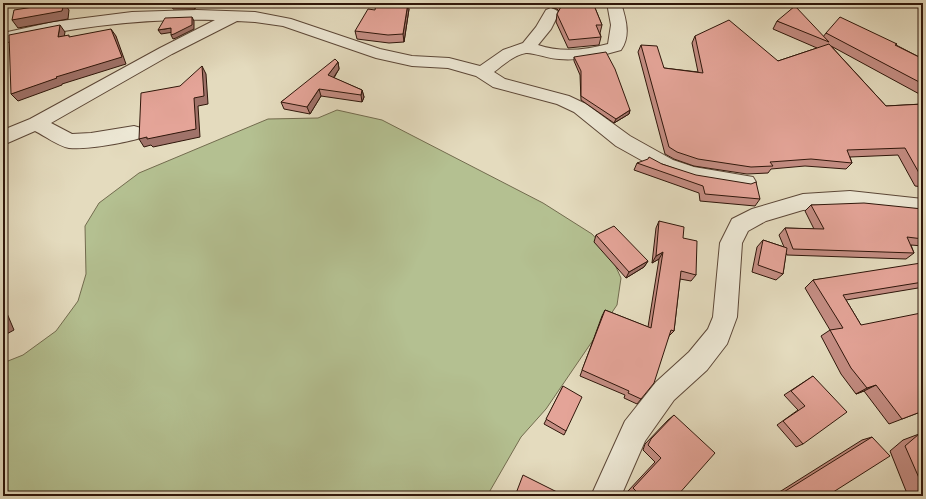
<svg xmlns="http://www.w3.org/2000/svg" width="926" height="499" font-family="'IM FELL English',serif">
<rect width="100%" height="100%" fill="#e4dbbe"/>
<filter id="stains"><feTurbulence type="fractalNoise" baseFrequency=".005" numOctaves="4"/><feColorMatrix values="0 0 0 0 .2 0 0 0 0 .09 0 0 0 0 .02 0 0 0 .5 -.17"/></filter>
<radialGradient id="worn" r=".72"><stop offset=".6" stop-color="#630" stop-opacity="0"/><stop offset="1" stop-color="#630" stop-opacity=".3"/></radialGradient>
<!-- green -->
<polygon fill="#b4c091" stroke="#726b4e" points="337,110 382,120 543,203 592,234 610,254 621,278 617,305 546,409 521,437 487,496 3,496 3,363 23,355 56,331 78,301 86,274 85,226 99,203 139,173 268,119 318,118"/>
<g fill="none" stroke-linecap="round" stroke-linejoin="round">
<!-- street casing -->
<g stroke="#5c4737" stroke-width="2">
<g id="street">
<path d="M607,3H621C626,19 631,36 621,50C601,56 580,61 559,59C551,59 531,52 526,53C514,55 503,65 494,72L505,79L569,96L586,104L630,136L673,160L694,167L753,177L756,182L753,187L746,190L716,186L692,181L659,170L616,146L574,112L557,104L493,87L476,76L448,68L412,66L376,58L283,26L255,22L237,21L172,54L51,123L72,134L91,133L134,126L141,128L143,133L141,138C123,143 87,150 69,148C58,146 45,136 35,131L3,145V130L30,119L160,48L215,20C143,18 73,27 3,43V33L53,22L132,12L197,10L255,12L291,19L380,49L412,56L449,58L480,66L503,50L523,43L536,27L546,10L551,8L556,10L559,13L551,29L538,45C561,53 586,50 608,44L611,25Z"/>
<polygon points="850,191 923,199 923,215 850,207 803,210 766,221 748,231 742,243 737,317 727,344 707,370 674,400 645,441 621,496 591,496 625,421 656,382 689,352 708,329 713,317 720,243 732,219 752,209 803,194"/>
</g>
</g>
<!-- street -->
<use href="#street" fill="#ede8d5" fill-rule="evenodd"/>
</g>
<!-- wall -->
<g fill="#c48d83" stroke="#2f160a">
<polygon points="170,3 195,3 195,9 173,9"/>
<polygon points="547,3 593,3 602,25 600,33 601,37 599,45 568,48 556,22 557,14 559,11 557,9 549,7"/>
<polygon points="409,9 404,42 389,43 357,39 355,31"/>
<polygon points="777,21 823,37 826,33 897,44 896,45 923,59 923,96 831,46 886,106 923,104 923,187 915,186 898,155 850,157 852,163 846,169 805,166 771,169 768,173 747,174 694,166 674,159 665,154 638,52 641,45 664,68 698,72 692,43 695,36 778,61 817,48 773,29"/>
<polygon points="574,57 630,110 629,114 614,123 581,100 580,75 574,61"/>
<polygon points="338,62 339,69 334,78 362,90 364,97 362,102 321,96 310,114 284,109 281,102"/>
<polygon points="637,163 662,164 760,199 755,206 700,201 699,193 634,170"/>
<polygon points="811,205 923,209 923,246 911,245 914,253 906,259 787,255 786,253 783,274 776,280 752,272 757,247 763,240 784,247 779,235 785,228 814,229 805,211"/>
<polygon points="659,221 683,238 696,275 691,281 680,279 674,331 669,336 641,399 637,404 624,398 625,395 580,376 602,316 605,310 648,327 659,259 652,263 656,228"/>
<polygon points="596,235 648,261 644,267 626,278 594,242"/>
<polygon points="923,266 923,285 918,288 846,300 861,325 923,411 889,424 864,391 856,394 841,374 821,336 830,330 805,288 813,280"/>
<polygon points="813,376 803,444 796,447 777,425 798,410 784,395"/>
<polygon points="563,386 566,431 564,435 544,424"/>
<polygon points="674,415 677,496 632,496 628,491 655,462 643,450 645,444 668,420"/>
<polygon points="919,434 923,434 923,496 908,496 890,451 903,440"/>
<polygon points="872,437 827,496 773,496 862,440"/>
</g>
<!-- shaded-wall -->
<g fill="#a0736a" stroke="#2f160a">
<polygon points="64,3 69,10 68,19 18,28 12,20"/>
<polygon points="192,3 195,3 195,9"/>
<polygon points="408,3 409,9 404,42 403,34"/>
<polygon points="192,17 194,21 194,29 176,38 173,39 171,35"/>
<polygon points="60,25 65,32 63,44 58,37"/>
<polygon points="171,28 174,32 161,34 158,30"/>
<polygon points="111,29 116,36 126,64 62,84 62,85 18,101 11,94 56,77"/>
<polygon points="338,62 339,69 330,83 328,75"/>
<polygon points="202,66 206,74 208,104 198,106 200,137 153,147 151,145 144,147 139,139 194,98"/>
<polygon points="319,89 321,96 310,114 307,107"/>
<polygon points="362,90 364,97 362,102 361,95"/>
<polygon points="630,110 629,114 614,123 616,119"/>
<polygon points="663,252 659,259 652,263 656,256"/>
<polygon points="648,261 644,267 626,278 629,272"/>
<polygon points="3,308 6,311 14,330 3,336"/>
<polygon points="876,385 864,391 856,394 867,388"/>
</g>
<!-- building -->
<g fill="#e4a498" stroke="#2f160a">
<polygon points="59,3 64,3 62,11 12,20 14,10"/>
<polygon points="376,3 408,3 403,34 388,35 355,31 368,9 375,10"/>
<polygon points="560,3 593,3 602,25 596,25 601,37 569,40 557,14 562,5"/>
<polygon points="795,6 829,42 777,21"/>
<polygon points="192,17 192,25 174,34 171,35 171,28 158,30 165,18"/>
<polygon points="840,17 897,44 895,45 923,59 923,84 826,33"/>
<polygon points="729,20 778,61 829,44 886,106 923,104 923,180 905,148 847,150 852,163 811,159 770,162 773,166 751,167 698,159 677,152 669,147 641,45 657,46 664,68 703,73 695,36"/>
<polygon points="60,25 58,37 69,35 69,37 111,29 122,57 56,77 57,78 11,94 9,35"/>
<polygon points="606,52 615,69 630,110 616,119 581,96 581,71 574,57"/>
<polygon points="335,59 338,62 328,75 362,90 361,95 319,89 307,107 281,102"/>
<polygon points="202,66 204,96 194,98 196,129 147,139 147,137 139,139 141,93 180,86"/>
<polygon points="649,157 662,164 696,175 751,184 756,182 760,199 705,194 703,186 637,163 648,159"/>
<polygon points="864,203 923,209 923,239 907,237 914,253 793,249 785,228 824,229 811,205"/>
<polygon points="659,221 684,227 683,238 697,241 696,275 681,271 674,331 671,330 654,383 641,399 628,393 629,391 582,370 605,310 651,328 663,252 656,256"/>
<polygon points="614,226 648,261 629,272 596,235"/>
<polygon points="763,240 787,248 783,274 758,265"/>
<polygon points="921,263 923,266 923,282 843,295 861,325 921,313 923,315 923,411 902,419 876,385 867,388 851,368 830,330 843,328 813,280"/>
<polygon points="813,376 847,412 803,444 783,421 805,406 791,391"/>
<polygon points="563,386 582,397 566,431 546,419"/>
<polygon points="674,415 715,453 677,496 641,496 633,488 661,458 648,445 651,439"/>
<polygon points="919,434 923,434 923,487 905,446"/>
<polygon points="872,437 890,456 827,496 780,496 779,495"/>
<polygon points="523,475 557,492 556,496 515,496"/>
</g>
<!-- margin -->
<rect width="926" height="499" fill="none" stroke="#e4dbbe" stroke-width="16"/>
<rect x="4" y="4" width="918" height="491" fill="none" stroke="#2f160a" stroke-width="2"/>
<rect x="8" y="8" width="910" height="483" fill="none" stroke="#2f160a"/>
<rect width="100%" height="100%" filter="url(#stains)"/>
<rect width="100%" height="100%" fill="url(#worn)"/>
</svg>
